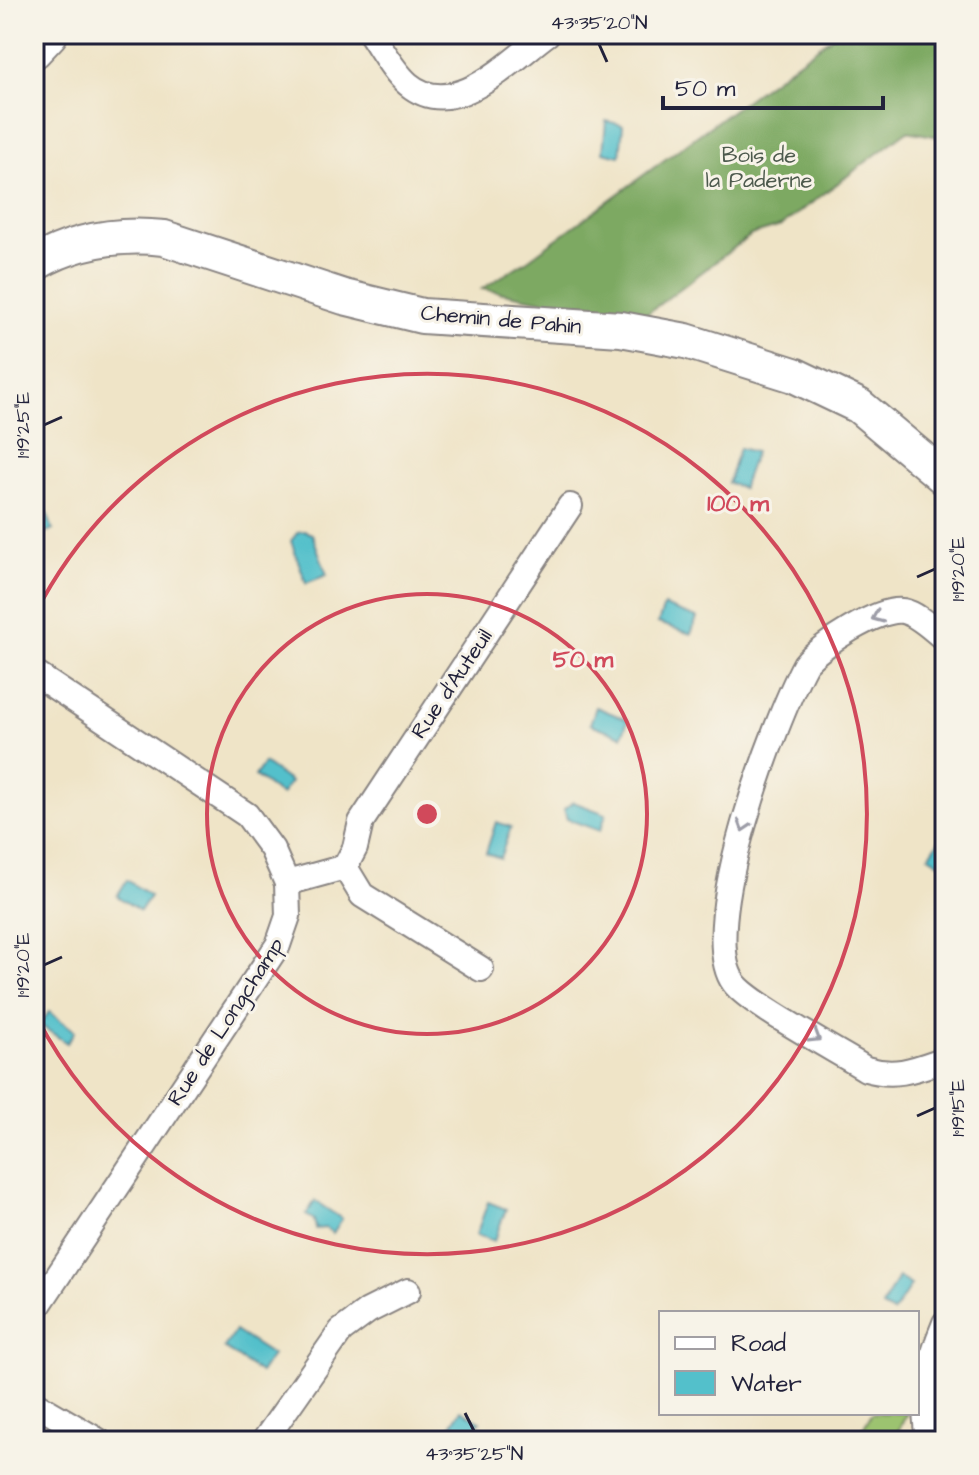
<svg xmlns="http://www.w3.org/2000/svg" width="979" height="1475" font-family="'Architects Daughter',sans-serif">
<rect width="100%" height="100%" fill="#f7f3e8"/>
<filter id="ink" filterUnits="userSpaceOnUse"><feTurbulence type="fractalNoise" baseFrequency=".0125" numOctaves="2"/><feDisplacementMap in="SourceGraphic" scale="16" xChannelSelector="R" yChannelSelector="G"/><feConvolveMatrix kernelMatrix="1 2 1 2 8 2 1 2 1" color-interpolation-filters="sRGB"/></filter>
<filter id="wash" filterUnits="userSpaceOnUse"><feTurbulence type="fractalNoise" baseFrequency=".006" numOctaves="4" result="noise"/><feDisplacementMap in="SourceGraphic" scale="32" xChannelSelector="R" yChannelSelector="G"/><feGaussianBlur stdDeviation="1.8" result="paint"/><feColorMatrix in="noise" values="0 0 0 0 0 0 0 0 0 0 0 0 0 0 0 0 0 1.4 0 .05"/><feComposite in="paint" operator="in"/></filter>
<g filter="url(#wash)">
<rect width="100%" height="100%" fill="#efe4c7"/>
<!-- green -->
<polygon fill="#9cc36f" stroke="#5f7255" stroke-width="2" points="872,1413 907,1413 893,1441 856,1441"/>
<!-- forest -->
<polygon fill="#7da962" stroke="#50664e" stroke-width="2" points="836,34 945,34 945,138 907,131 781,226 751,235 640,319 482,289 529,259"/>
<!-- water -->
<g fill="#53c0cb" stroke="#3a7183" stroke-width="2">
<polygon points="606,121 623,125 620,156 603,152"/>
<polygon points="739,448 755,452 742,488 728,483"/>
<polygon points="37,484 53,530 34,536 34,485"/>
<polygon points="304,531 312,534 327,575 306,583 291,541 298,532"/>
<polygon points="664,606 697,618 691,634 658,623"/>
<polygon points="596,707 628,720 622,736 590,724"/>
<polygon points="264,763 290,782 281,795 255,776"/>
<polygon points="573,802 606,814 600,831 567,819 564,809"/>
<polygon points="496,822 511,827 500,858 486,853"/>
<polygon points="945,832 945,859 941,864 929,856"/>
<polygon points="127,880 150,896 140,911 117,896"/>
<polygon points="49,1012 75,1031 67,1043 40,1025"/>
<polygon points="315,1201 342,1219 333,1233 325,1228 316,1229 314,1220 306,1215"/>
<polygon points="488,1202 506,1209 494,1241 476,1235"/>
<polygon points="898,1277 911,1285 893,1313 882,1307"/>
<polygon points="235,1331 272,1355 260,1373 224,1348"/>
<polygon points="461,1410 480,1421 468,1441 441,1441"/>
</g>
</g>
<g filter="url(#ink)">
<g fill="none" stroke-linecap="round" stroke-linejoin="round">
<!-- street casing -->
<g stroke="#888381" stroke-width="28">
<g id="street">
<path d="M371,34C382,50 393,71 408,84C454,123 511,60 547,34"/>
<path d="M945,639C933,630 918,614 903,611C879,607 819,646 805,664C775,720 695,930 734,983C749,1004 839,1052 866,1069C897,1078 916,1069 945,1059"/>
<polyline points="34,673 247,815 272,849 287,883 288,916 278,945 34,1312"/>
<polyline points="345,867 362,895 481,969"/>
<polyline points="287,883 345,867 355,848 361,822 570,506"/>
<polyline points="34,1403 99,1441"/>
<polyline points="264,1441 341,1331 368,1311 408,1291"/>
<path d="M929,1441C919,1400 929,1361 945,1323"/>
</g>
</g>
<!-- secondary casing -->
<g stroke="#888381" stroke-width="38">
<g id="secondary">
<polyline points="34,51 50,34"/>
<path d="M34,264C74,240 118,233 164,238L344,297L422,316L621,329L686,341L794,375L859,406L945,478"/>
</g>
</g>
<!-- street -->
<use href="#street" stroke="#fff" stroke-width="24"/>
<!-- secondary -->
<use href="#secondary" stroke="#fff" stroke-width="34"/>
</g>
<!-- one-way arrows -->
<defs><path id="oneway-chevron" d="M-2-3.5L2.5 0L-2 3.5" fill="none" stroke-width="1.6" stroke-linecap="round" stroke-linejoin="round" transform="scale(2)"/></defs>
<g stroke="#9c9ca7">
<use href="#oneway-chevron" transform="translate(877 617) rotate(157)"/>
<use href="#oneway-chevron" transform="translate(744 826) rotate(108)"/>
<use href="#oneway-chevron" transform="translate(815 1037) rotate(32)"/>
</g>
</g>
<!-- ticks -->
<path fill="none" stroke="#22223b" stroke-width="3" d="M599,44L607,62M44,425L62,417M917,577L935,569M44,965L62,957M917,1116L935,1108M465,1413L474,1431"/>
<!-- distance rings -->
<g fill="none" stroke="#d1495b" stroke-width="4">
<circle cx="427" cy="814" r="220"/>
<path d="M35 614A440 440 0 1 1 35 1014"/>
</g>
<g text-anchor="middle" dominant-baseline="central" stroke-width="6" stroke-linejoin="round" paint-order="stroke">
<!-- park labels -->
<g font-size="22" fill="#4d5a4d" stroke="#f7f3e8">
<text x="759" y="155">Bois de<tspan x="759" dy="25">la Paderne</tspan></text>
</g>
<!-- street labels -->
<g font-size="22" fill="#22223b" stroke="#f7f3e8">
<text transform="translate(501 320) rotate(5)">Chemin de Pahin</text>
<text transform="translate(452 684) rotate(-56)">Rue d'Auteuil</text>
<text transform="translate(226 1022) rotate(-57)">Rue de Longchamp</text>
</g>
</g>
<circle cx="427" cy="814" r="12" fill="#d1495b" stroke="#f7f3e8" stroke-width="4"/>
<g font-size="24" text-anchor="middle" font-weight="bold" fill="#d1495b" stroke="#f7f3e8" stroke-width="6" stroke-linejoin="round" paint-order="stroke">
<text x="738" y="511">100 m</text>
<text x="583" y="667">50 m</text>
</g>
<!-- margin -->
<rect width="979" height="1475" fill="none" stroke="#f7f3e8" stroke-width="88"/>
<!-- legend -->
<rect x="659" y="1311" width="260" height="104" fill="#f7f3e8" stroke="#a29fa3" stroke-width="2"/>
<rect x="675" y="1337" width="40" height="12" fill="#ffffff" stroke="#a29fa3" stroke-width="2"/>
<text x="731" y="1351" font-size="24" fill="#22223b">Road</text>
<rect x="675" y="1371" width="40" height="24" fill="#53c0cb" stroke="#a29fa3" stroke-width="2"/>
<text x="731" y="1391" font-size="24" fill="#22223b">Water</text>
<!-- scale -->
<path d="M663 96v12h220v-12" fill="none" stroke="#22223b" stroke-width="4"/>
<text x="675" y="96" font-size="24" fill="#22223b" stroke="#f7f3e8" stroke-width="6" paint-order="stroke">50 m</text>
<rect x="44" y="44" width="891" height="1387" fill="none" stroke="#22223b" stroke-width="3"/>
<g font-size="20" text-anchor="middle" fill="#22223b">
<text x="599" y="29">43°35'20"N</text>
<text transform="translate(22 425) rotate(-90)" y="7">1°19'25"E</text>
<text transform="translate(957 569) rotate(-90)" y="7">1°19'20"E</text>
<text transform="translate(22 965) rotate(-90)" y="7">1°19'20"E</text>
<text transform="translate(957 1108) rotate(-90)" y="7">1°19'15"E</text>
<text x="474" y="1460">43°35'25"N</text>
</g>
</svg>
